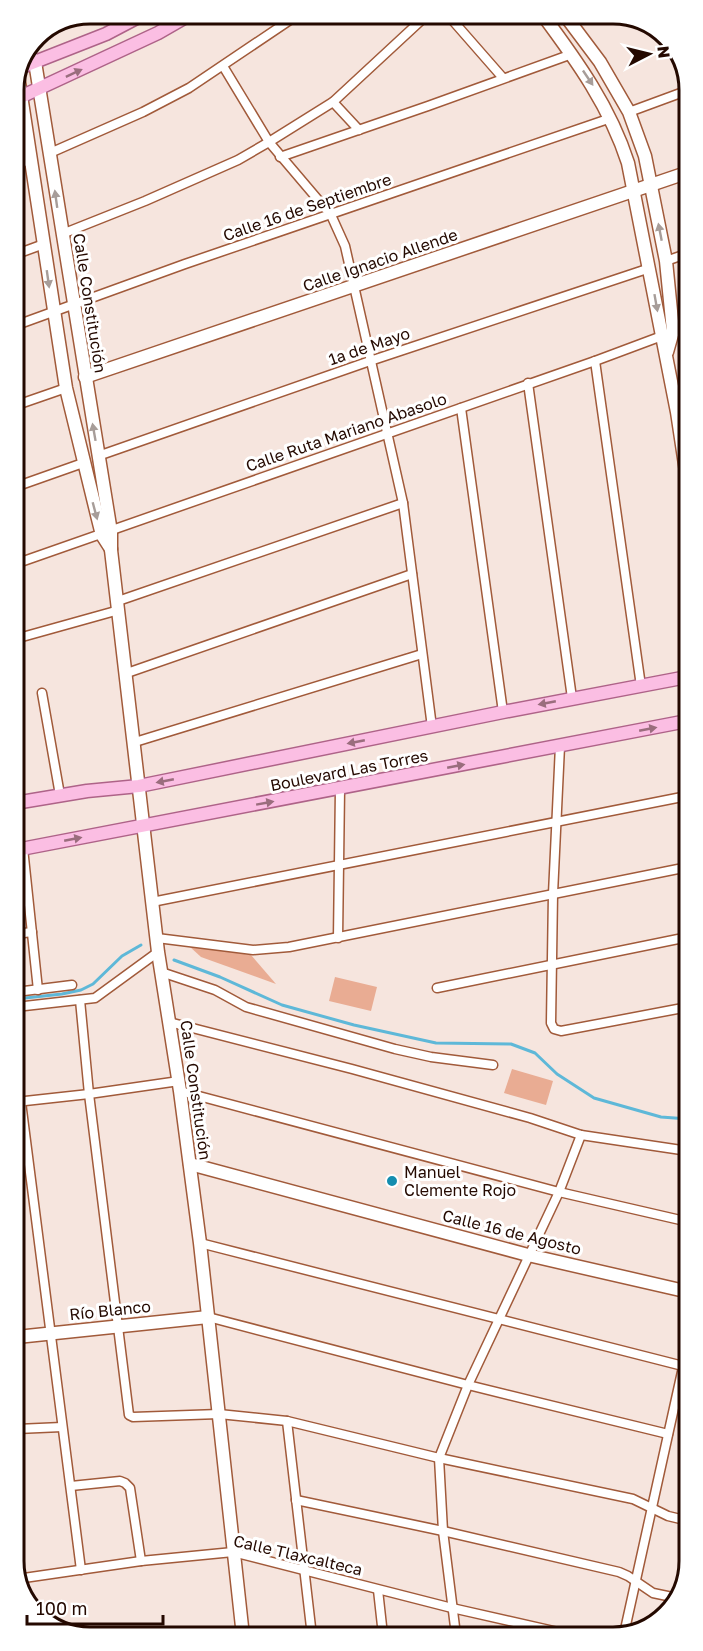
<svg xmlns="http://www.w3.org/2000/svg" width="703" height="1651" font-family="'Golos Text',sans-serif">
<rect width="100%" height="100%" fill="#f6e5de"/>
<!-- green -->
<g fill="#e9ac93">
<polygon points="189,946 251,955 276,984 201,957"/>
<polygon points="335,977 377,987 371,1011 329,1001"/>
<polygon points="512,1069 553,1081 546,1105 504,1093"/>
</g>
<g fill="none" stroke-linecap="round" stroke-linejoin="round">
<!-- stream -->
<g stroke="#5eb8d8" stroke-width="3">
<polyline points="174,960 220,977 282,1005 354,1025 436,1043 511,1044 535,1053 557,1074 594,1098 661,1117 688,1119"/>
<polyline points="16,999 62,994 81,990 93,984 122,956 141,945"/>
</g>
<!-- street casing -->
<g stroke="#a15a3a" stroke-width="11">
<g id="street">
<polyline points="447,14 503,78"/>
<polyline points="223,66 269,142 331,215 345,246 403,503 432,727"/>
<polyline points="333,102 359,130"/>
<polyline points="629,112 686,91"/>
<polyline points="50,153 143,112 189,88 299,14"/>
<polyline points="280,157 428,106 572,54"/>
<polyline points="14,166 31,159"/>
<polyline points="62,234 145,201 238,160 269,142 333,102 428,14"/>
<polyline points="14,255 44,244"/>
<polyline points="666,261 686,254"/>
<polyline points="14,326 185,264 611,118"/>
<polyline points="595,361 641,686"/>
<polyline points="528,383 572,698"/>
<polyline points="14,406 66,388"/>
<polyline points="461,408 503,712"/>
<polyline points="98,456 370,361 650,268"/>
<polyline points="15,487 83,463"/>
<polyline points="15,564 595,361 686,327"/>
<polyline points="118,601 403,503"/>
<polyline points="15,639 119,610"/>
<polyline points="127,673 412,574"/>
<polyline points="42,693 60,795"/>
<polyline points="135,742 422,654"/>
<polyline points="560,746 553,894 551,1023 554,1029 561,1031 688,1007"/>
<polyline points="23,848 38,990"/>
<polyline points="152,902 687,796"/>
<polyline points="16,934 32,932"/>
<polyline points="157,938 253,950 289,947 688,867"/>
<polyline points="338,938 340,789"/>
<polyline points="161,972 215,990 246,1007 395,1049 431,1057 493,1065"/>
<polyline points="437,988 688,937"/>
<polyline points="16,992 72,985"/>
<polyline points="80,1000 89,1094 129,1415 133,1417 219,1414 287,1421 439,1458 633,1499 668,1516 689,1521"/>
<polyline points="16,1007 95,998 158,952"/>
<polyline points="169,1022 352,1069 530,1118 581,1135 688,1151"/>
<polyline points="180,1091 559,1192 689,1222"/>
<polyline points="16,1102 89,1094 179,1081"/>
<polyline points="21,1102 81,1570"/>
<polyline points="200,1243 683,1366"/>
<polyline points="208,1317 468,1385 668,1434"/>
<polyline points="287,1421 312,1636"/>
<polyline points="17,1429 62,1427"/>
<polyline points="71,1486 120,1481 125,1483 130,1488 141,1561"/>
<polyline points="296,1500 443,1531 619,1572 628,1576 653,1593 677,1598"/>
<polyline points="17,1579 141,1561 233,1552 452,1608 567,1634"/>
<polyline points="378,1590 383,1635"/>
<polyline points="624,1634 689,1340"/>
<polyline points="456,1635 443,1531 439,1458 468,1385 559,1192 581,1135"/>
<polyline points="189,1637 242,1631"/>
</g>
</g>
<!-- secondary casing -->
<g stroke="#a15a3a" stroke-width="15">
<g id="secondary">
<path d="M542,14C577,61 610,107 628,163L677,412L687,478"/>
<polyline points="564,14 600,62 629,112 645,156 666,261 673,331 667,352"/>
<polyline points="28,54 35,62 111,532 111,550 158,952 180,1091 200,1243 243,1636"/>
<polyline points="18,76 66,388 98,519 102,535 111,549"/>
<polyline points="85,377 686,173"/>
<polyline points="190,1164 528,1255 689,1292"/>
<polyline points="17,1337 208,1317"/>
</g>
</g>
<!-- primary casing -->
<g stroke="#ae6388" stroke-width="15">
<g id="primary">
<polyline points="22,67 106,34 144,14"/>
<polyline points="14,100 158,33 191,14"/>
<polyline points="15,803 87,791 139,786 503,712 687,677"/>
<polyline points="16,850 687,721"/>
</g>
</g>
<!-- street -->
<use href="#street" stroke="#fff" stroke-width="8"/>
<!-- secondary -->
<use href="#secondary" stroke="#fff" stroke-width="12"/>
<!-- primary -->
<use href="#primary" stroke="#fbbee3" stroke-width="12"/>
</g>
<!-- one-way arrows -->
<defs><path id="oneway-solid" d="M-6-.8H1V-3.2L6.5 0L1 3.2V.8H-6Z" transform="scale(1.5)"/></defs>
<g fill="#9a6d7d">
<use href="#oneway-solid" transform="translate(74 73) rotate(-25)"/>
<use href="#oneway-solid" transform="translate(547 703) rotate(169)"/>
<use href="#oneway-solid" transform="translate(648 729) rotate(-11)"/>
<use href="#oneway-solid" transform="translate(356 742) rotate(169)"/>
<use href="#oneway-solid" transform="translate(456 766) rotate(-11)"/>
<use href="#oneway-solid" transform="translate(165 781) rotate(169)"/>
<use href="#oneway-solid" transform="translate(265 803) rotate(-10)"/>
<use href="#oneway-solid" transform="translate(73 839) rotate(-11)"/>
</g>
<g fill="#a79d99">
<use href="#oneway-solid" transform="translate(588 78) rotate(56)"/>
<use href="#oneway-solid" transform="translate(56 199) rotate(-98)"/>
<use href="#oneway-solid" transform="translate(660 232) rotate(-101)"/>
<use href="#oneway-solid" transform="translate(48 279) rotate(82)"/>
<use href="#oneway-solid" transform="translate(656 303) rotate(80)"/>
<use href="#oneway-solid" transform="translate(94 432) rotate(-100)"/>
<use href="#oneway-solid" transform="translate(95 511) rotate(75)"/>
</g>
<!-- markers -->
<circle fill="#148daf" stroke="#fff" stroke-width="2" cx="392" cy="1181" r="6"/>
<g text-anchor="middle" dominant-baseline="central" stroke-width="6" stroke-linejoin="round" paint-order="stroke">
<!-- street labels -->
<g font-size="16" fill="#240900" stroke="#fff">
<text transform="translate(307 207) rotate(-19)">Calle 16 de Septiembre</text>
<text transform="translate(380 260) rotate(-19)">Calle Ignacio Allende</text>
<text transform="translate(90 303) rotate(81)">Calle Constitución</text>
<text transform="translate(369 346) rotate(-19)">1a de Mayo</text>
<text transform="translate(346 432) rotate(-19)">Calle Ruta Mariano Abasolo</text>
<text transform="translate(349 770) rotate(-11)">Boulevard Las Torres</text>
<text transform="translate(196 1090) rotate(82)">Calle Constitución</text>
<text transform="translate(512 1232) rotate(14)">Calle 16 de Agosto</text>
<text transform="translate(110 1310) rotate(-6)">Río Blanco</text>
<text transform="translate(298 1555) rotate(13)">Calle Tlaxcalteca</text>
</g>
<!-- poi labels -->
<g font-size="16" fill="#240900" stroke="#fff" text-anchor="start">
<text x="404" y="1172">Manuel<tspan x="404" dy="18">Clemente Rojo</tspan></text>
</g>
</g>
<!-- crop -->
<path d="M0 0H703V1651H0ZM90 24H613A66 66 0 0 1 679 90V1561A66 66 0 0 1 613 1627H90A66 66 0 0 1 24 1561V90A66 66 0 0 1 90 24Z" fill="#fff" fill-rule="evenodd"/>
<path fill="none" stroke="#240900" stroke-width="3" d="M90 24H613A66 66 0 0 1 679 90V1561A66 66 0 0 1 613 1627H90A66 66 0 0 1 24 1561V90A66 66 0 0 1 90 24Z"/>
<!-- north arrow -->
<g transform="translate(649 54) rotate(83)" stroke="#ffffff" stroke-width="4.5" paint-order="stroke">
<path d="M0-4.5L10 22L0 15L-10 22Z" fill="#240900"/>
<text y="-9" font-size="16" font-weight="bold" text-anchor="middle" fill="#240900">N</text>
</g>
<!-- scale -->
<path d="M27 1615v9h136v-9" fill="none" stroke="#240900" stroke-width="3"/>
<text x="36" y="1615" font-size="18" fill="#240900" stroke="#ffffff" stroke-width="4.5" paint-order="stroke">100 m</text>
</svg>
